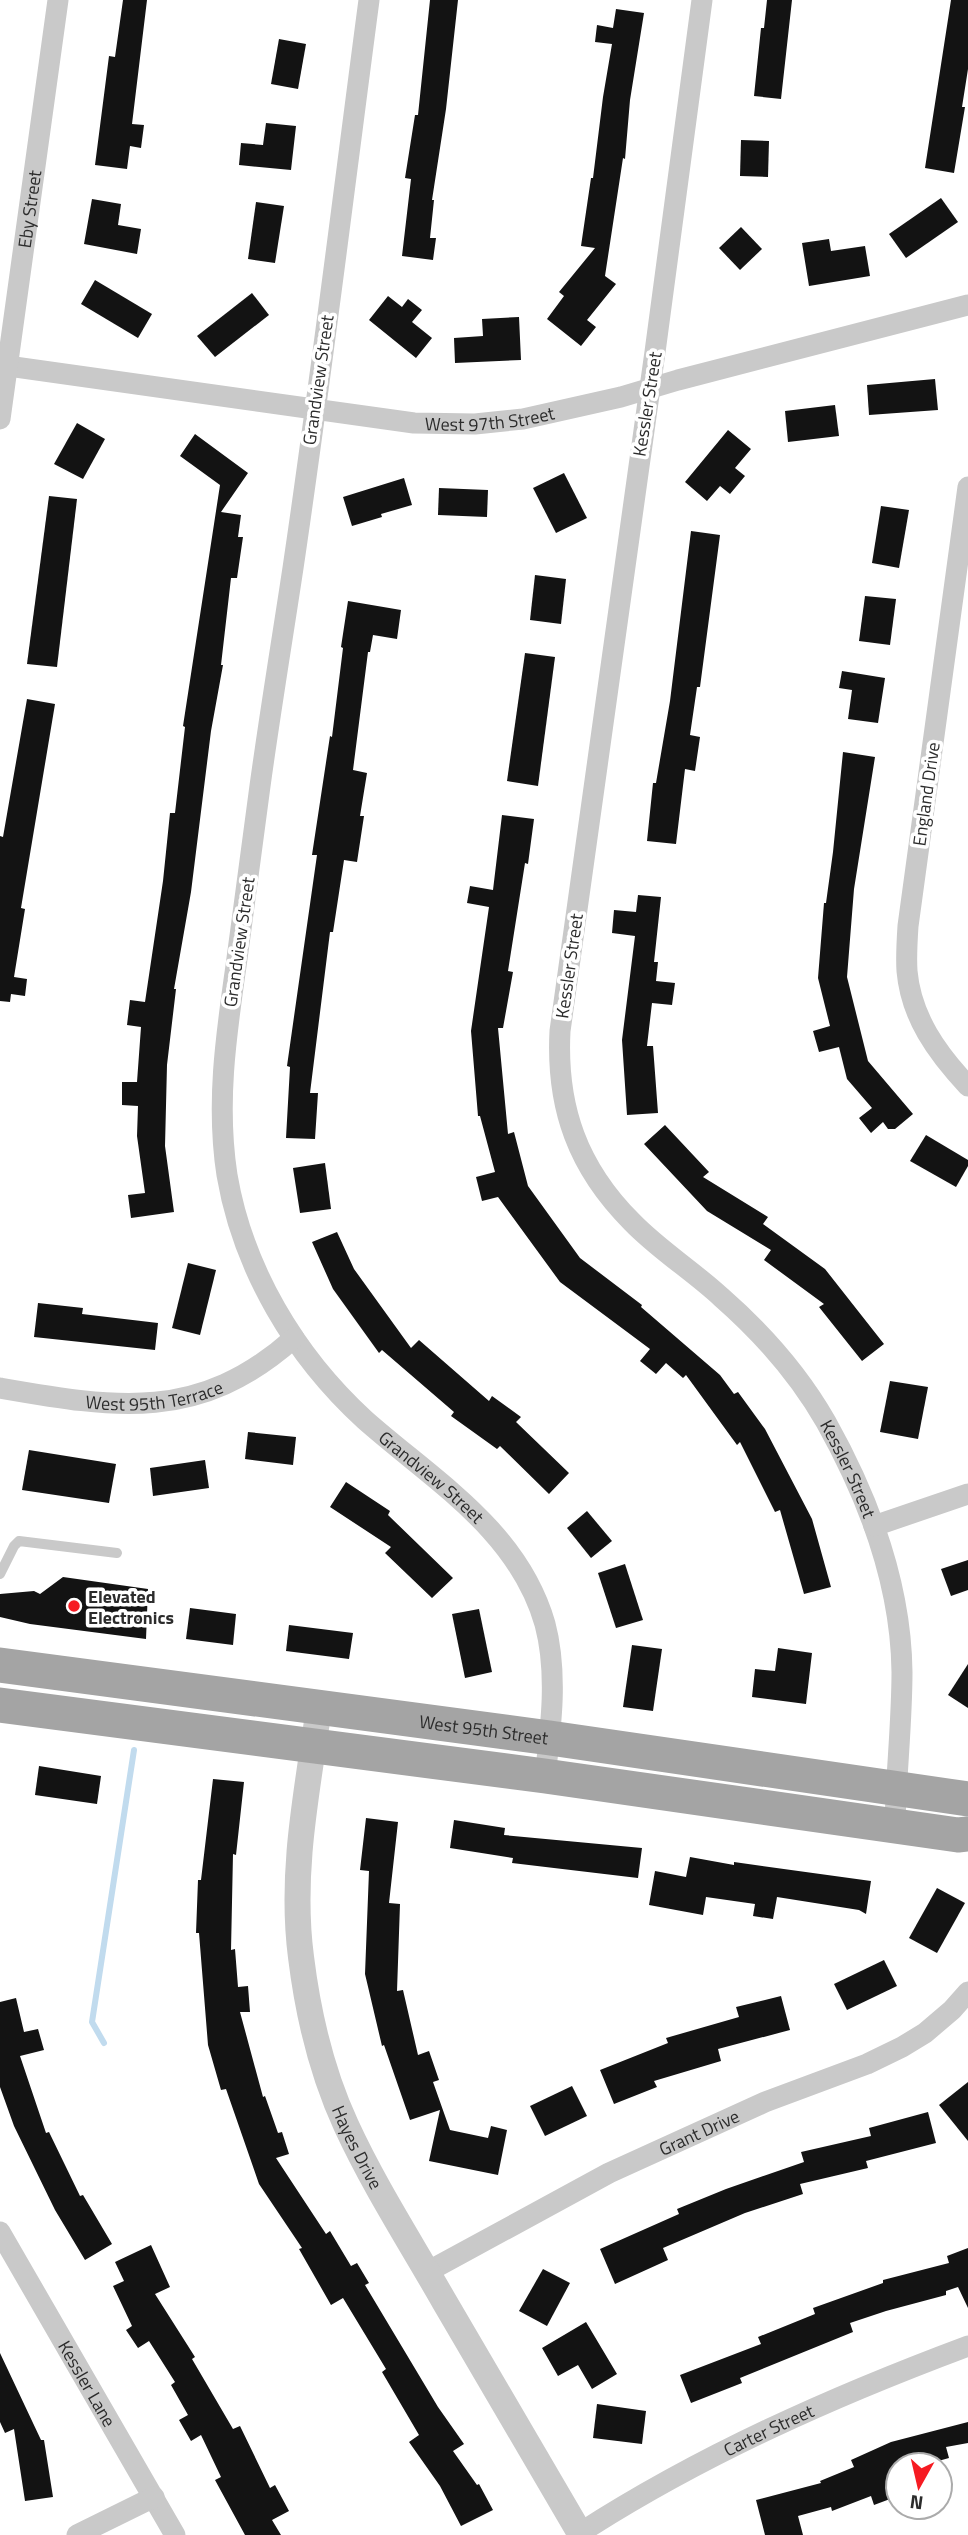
<svg xmlns="http://www.w3.org/2000/svg" width="968" height="2535" font-family="'Titillium Web',sans-serif">
<rect width="100%" height="100%" fill="#fff"/>
<g fill="none" stroke-linecap="round" stroke-linejoin="round">
<!-- stream -->
<polyline stroke="#c1dbee" stroke-width="6" points="104,2043 92,2022 134,1750"/>
</g>
<!-- building -->
<g fill="#131313">
<polygon points="123,0 147,0 132,124 144,125 141,148 130,146 127,169 95,165 109,56 115,57"/>
<polygon points="430,0 458,0 446,109 432,200 434,200 430,238 436,238 433,260 402,256 411,179 405,178 415,115 418,115"/>
<polygon points="767,0 792,0 781,99 754,96 761,28 764,28"/>
<polygon points="951,0 968,0 968,69 962,107 965,107 954,173 925,168"/>
<polygon points="616,9 644,13 630,100 625,159 623,158 605,276 616,284 587,320 596,327 581,346 547,319 564,296 559,292 595,248 581,246 591,178 593,178 603,97 612,44 595,42 597,25 613,28"/>
<polygon points="279,39 306,44 298,89 271,84"/>
<polygon points="266,123 296,126 291,170 239,165 241,143 263,145"/>
<polygon points="741,140 769,141 768,177 740,176"/>
<polygon points="941,198 958,222 906,258 889,234"/>
<polygon points="92,199 121,204 118,225 141,229 137,254 84,244"/>
<polygon points="256,202 284,206 275,263 248,259"/>
<polygon points="741,227 762,249 740,270 719,248"/>
<polygon points="829,239 831,251 865,246 870,276 809,286 802,243"/>
<polygon points="95,280 152,314 138,338 81,304"/>
<polygon points="252,293 269,315 215,357 197,336"/>
<polygon points="388,296 402,307 408,299 422,310 412,322 432,338 416,358 369,320"/>
<polygon points="519,317 521,360 455,363 454,338 483,336 482,319"/>
<polygon points="935,379 938,410 869,415 867,385"/>
<polygon points="835,405 839,436 788,442 785,411"/>
<polygon points="77,423 105,439 83,479 54,464"/>
<polygon points="728,430 751,449 735,468 745,476 730,494 720,486 707,501 685,482"/>
<polygon points="195,434 248,473 221,512 241,515 238,537 243,537 237,578 231,578 221,665 223,665 211,731 191,892 174,989 176,989 167,1065 165,1146 174,1212 131,1218 128,1195 145,1193 137,1136 138,1106 122,1105 122,1082 137,1082 141,1027 127,1025 130,1000 145,1002 163,881 170,813 175,813 185,727 183,726 220,485 180,456"/>
<polygon points="564,473 587,518 556,533 533,488"/>
<polygon points="404,478 412,505 381,514 382,517 352,526 343,497"/>
<polygon points="439,488 488,490 487,517 438,515"/>
<polygon points="49,496 77,499 57,667 27,664"/>
<polygon points="881,506 909,510 899,568 872,563"/>
<polygon points="691,531 720,535 700,687 697,687 690,735 700,737 695,771 685,769 676,844 647,841 653,783 656,783 670,701"/>
<polygon points="535,575 566,579 561,624 530,620"/>
<polygon points="865,596 896,599 890,645 859,641"/>
<polygon points="348,601 401,610 397,639 373,635 370,652 368,652 353,770 367,773 360,816 364,816 357,862 344,860 333,932 330,932 310,1093 318,1093 315,1139 286,1138 290,1067 287,1066 317,855 312,855 330,736 332,737 343,648 341,647"/>
<polygon points="525,653 555,657 538,786 507,781"/>
<polygon points="842,671 885,678 878,723 848,719 852,690 839,688"/>
<polygon points="27,699 55,704 21,908 25,909 14,977 27,979 25,996 11,994 10,1002 0,1001 0,836 3,837"/>
<polygon points="843,752 875,757 854,889 847,977 868,1061 913,1114 895,1129 888,1129 883,1122 871,1133 859,1118 872,1108 847,1079 839,1047 819,1052 813,1031 830,1026 818,978 824,903 826,903 833,852"/>
<polygon points="502,815 534,819 528,864 525,863 508,971 513,972 503,1028 498,1028 508,1134 514,1132 528,1186 580,1258 642,1305 641,1307 720,1375 734,1394 738,1392 765,1429 812,1519 831,1587 804,1594 780,1510 775,1512 740,1442 737,1445 686,1375 683,1378 666,1363 656,1374 640,1361 650,1349 560,1282 498,1197 482,1201 476,1177 495,1172 480,1116 478,1116 471,1031 489,907 467,903 470,886 493,890"/>
<polygon points="638,895 661,897 654,962 658,962 656,981 675,983 672,1005 652,1003 647,1046 653,1046 658,1113 627,1115 622,1040 635,936 612,933 614,910 636,912"/>
<polygon points="665,1125 709,1172 703,1177 768,1217 763,1224 825,1269 884,1344 862,1361 819,1307 824,1304 764,1260 771,1250 707,1211 644,1144"/>
<polygon points="926,1135 968,1160 968,1166 956,1187 910,1161"/>
<polygon points="325,1163 331,1209 300,1213 293,1168"/>
<polygon points="337,1232 354,1269 411,1348 419,1340 489,1401 492,1396 521,1417 516,1422 569,1473 549,1494 500,1446 497,1449 451,1416 454,1412 382,1350 379,1353 333,1289 312,1242"/>
<polygon points="188,1263 216,1270 200,1335 172,1328"/>
<polygon points="38,1303 83,1308 82,1314 158,1323 155,1350 34,1337"/>
<polygon points="890,1381 928,1387 918,1439 880,1432"/>
<polygon points="248,1432 296,1437 293,1465 245,1459"/>
<polygon points="29,1450 116,1464 109,1503 22,1490"/>
<polygon points="205,1460 209,1488 153,1496 150,1468"/>
<polygon points="346,1482 390,1511 388,1515 453,1578 432,1598 385,1553 391,1547 330,1507"/>
<polygon points="587,1511 612,1541 591,1558 567,1528"/>
<polygon points="968,1560 968,1590 951,1596 941,1569"/>
<polygon points="625,1564 643,1620 616,1628 598,1573"/>
<polygon points="63,1577 148,1589 146,1639 30,1624 0,1617 0,1594 34,1591 40,1594"/>
<polygon points="190,1608 236,1614 233,1645 186,1639"/>
<polygon points="479,1609 492,1672 465,1678 452,1614"/>
<polygon points="289,1625 353,1633 349,1659 286,1651"/>
<polygon points="632,1645 662,1649 653,1711 623,1707"/>
<polygon points="778,1648 812,1653 806,1704 752,1697 755,1669 775,1671"/>
<polygon points="968,1664 968,1708 948,1695"/>
<polygon points="39,1766 101,1776 97,1804 35,1795"/>
<polygon points="213,1779 244,1782 236,1855 233,1854 231,1950 235,1949 238,1987 248,1986 250,2012 240,2012 263,2097 265,2096 278,2133 282,2132 289,2154 276,2158 326,2234 330,2231 351,2266 357,2263 369,2283 365,2285 438,2407 464,2444 453,2451 477,2485 479,2484 493,2510 461,2526 440,2486 409,2442 419,2435 382,2372 386,2369 343,2298 331,2305 299,2249 302,2248 259,2184 226,2089 221,2090 208,2045 199,1933 196,1933 198,1880 201,1880"/>
<polygon points="366,1818 398,1822 389,1903 400,1904 397,1991 403,1990 418,2055 429,2051 439,2080 433,2082 450,2130 488,2138 491,2126 507,2130 498,2175 429,2161 440,2110 410,2120 384,2045 382,2046 365,1974 369,1871 360,1870"/>
<polygon points="454,1820 505,1828 504,1835 642,1848 638,1878 512,1863 513,1858 450,1848"/>
<polygon points="690,1857 734,1865 734,1862 871,1881 866,1914 859,1910 777,1897 773,1919 753,1916 755,1904 706,1897 703,1915 649,1905 655,1871 686,1877"/>
<polygon points="937,1888 965,1903 937,1953 909,1938"/>
<polygon points="884,1960 897,1986 847,2010 834,1984"/>
<polygon points="781,1996 790,2030 718,2049 721,2061 654,2081 657,2087 614,2104 600,2070 668,2043 666,2038 739,2017 736,2007"/>
<polygon points="16,1998 24,2032 38,2029 44,2050 20,2056 46,2133 49,2132 80,2196 83,2195 112,2244 85,2260 55,2210 14,2126 0,2087 0,2002"/>
<polygon points="968,2082 968,2141 939,2105"/>
<polygon points="572,2086 587,2116 545,2136 530,2106"/>
<polygon points="928,2112 936,2143 866,2161 868,2168 800,2184 803,2194 745,2213 663,2248 668,2260 615,2284 600,2249 679,2214 677,2209 726,2189 804,2162 801,2152 871,2136 869,2128"/>
<polygon points="151,2245 170,2287 155,2294 195,2357 192,2359 233,2429 240,2426 270,2488 275,2485 289,2511 272,2520 281,2535 245,2535 215,2480 221,2477 201,2435 191,2441 179,2420 188,2415 171,2385 175,2382 149,2341 138,2348 126,2330 132,2326 113,2286 124,2281 115,2262"/>
<polygon points="968,2248 968,2308 958,2287 946,2291 946,2295 886,2311 850,2323 853,2332 740,2378 742,2383 691,2403 680,2375 761,2344 758,2337 815,2314 813,2308 883,2283 883,2280 949,2263 947,2256"/>
<polygon points="543,2269 570,2283 547,2326 519,2311"/>
<polygon points="586,2322 617,2374 592,2389 578,2365 558,2376 542,2348"/>
<polygon points="0,2353 41,2440 44,2440 53,2497 25,2501 14,2429 5,2433 0,2422"/>
<polygon points="597,2404 646,2411 642,2444 593,2438"/>
<polygon points="968,2422 968,2443 946,2447 949,2458 924,2465 898,2465 898,2496 874,2505 871,2496 832,2511 831,2507 798,2516 803,2535 765,2535 756,2500 821,2483 820,2481 854,2467 851,2460 891,2442"/>
</g>
<g fill="none" stroke-linecap="round" stroke-linejoin="round">
<!-- service -->
<polyline stroke="#c9c9c9" stroke-width="10" points="0,1574 14,1546 19,1541 117,1553"/>
<!-- minor -->
<g stroke="#c9c9c9" stroke-width="21">
<path id="s1" d="M369,0C344,189 321,379 293,568C282,641 270,713 260,786C252,846 244,906 236,966C226,1036 216,1104 227,1175C243,1269 295,1356 365,1420C434,1481 518,1530 545,1624C558,1673 551,1727 545,1776"/>
<path id="s2" d="M702,0L655,352L560,1031C556,1108 578,1168 632,1222C659,1250 693,1271 721,1297C761,1332 799,1375 826,1422C868,1497 901,1584 902,1672C902,1723 896,1774 895,1825"/>
<path id="s3" d="M0,365L414,423L475,424L523,419L621,397L678,380L968,305"/>
<path id="s4" d="M0,419L58,0"/>
<path d="M968,487L908,926C907,941 906,956 907,971C911,1017 937,1053 968,1086"/>
<path id="s5" d="M0,1388C115,1408 199,1423 294,1338"/>
<polyline points="874,1526 968,1494"/>
<path id="s6" d="M0,2232L175,2535"/>
<path id="s7" d="M427,2272L609,2173L765,2102L867,2064L902,2047L925,2033L952,2010L968,1992"/>
<path id="s8" d="M580,2533C701,2455 834,2396 968,2346"/>
<polyline points="77,2535 154,2497"/>
</g>
<!-- tertiary -->
<path stroke="#c9c9c9" stroke-width="26" id="s9" d="M319,1708C307,1791 290,1873 301,1957C308,2014 322,2073 346,2125C374,2186 411,2243 444,2301C490,2379 536,2457 581,2535"/>
<!-- primary -->
<g stroke="#a4a4a4" stroke-width="35">
<path id="s10" d="M0,1665L550,1738L968,1799"/>
<polyline points="0,1705 545,1776 958,1835 968,1834"/>
</g>
</g>
<!-- markers -->
<circle fill="#f61b22" stroke="#fff" stroke-width="2.5" cx="74" cy="1606" r="7"/>
<g text-anchor="middle" dominant-baseline="central" stroke-width="7" stroke-linejoin="round" paint-order="stroke">
<!-- street labels -->
<g font-size="18" fill="#2c2c2c" stroke="#fff">
<text stroke="none"><textPath href="#s4" startOffset="212">Eby Street</textPath></text>
<text transform="translate(318 380) rotate(-82)">Grandview Street</text>
<text transform="translate(647 404) rotate(-81)">Kessler Street</text>
<text stroke="none"><textPath href="#s3" startOffset="494">West 97th Street</textPath></text>
<text transform="translate(926 794) rotate(-82)">England Drive</text>
<text transform="translate(239 942) rotate(-82)">Grandview Street</text>
<text transform="translate(569 966) rotate(-82)">Kessler Street</text>
<text stroke="none"><textPath href="#s5" startOffset="156">West 95th Terrace</textPath></text>
<text stroke="none"><textPath href="#s2" startOffset="1584">Kessler Street</textPath></text>
<text stroke="none"><textPath href="#s1" startOffset="1559">Grandview Street</textPath></text>
<text stroke="none"><textPath href="#s10" startOffset="488">West 95th Street</textPath></text>
<text stroke="none"><textPath href="#s7" startOffset="306">Grant Drive</textPath></text>
<text stroke="none"><textPath href="#s9" startOffset="450">Hayes Drive</textPath></text>
<text stroke="none"><textPath href="#s6" startOffset="175">Kessler Lane</textPath></text>
<text stroke="none"><textPath href="#s8" startOffset="215">Carter Street</textPath></text>
</g>
<!-- poi labels -->
<g font-size="18" font-weight="bold" fill="#2c2c2c" stroke="#fff" text-anchor="start">
<text x="88" y="1596">Elevated<tspan x="88" dy="21">Electronics</tspan></text>
</g>
</g>
<!-- north arrow -->
<g transform="translate(919 2486) rotate(188)"><circle r="33" fill="#ffffff" stroke="#ababab" stroke-width="2"/>
<path d="M0-5L12 26L0 18L-12 26Z" fill="#f61b22"/>
<text y="-10" font-size="19" font-weight="bold" text-anchor="middle" fill="#2c2c2c">N</text>
</g>
</svg>
